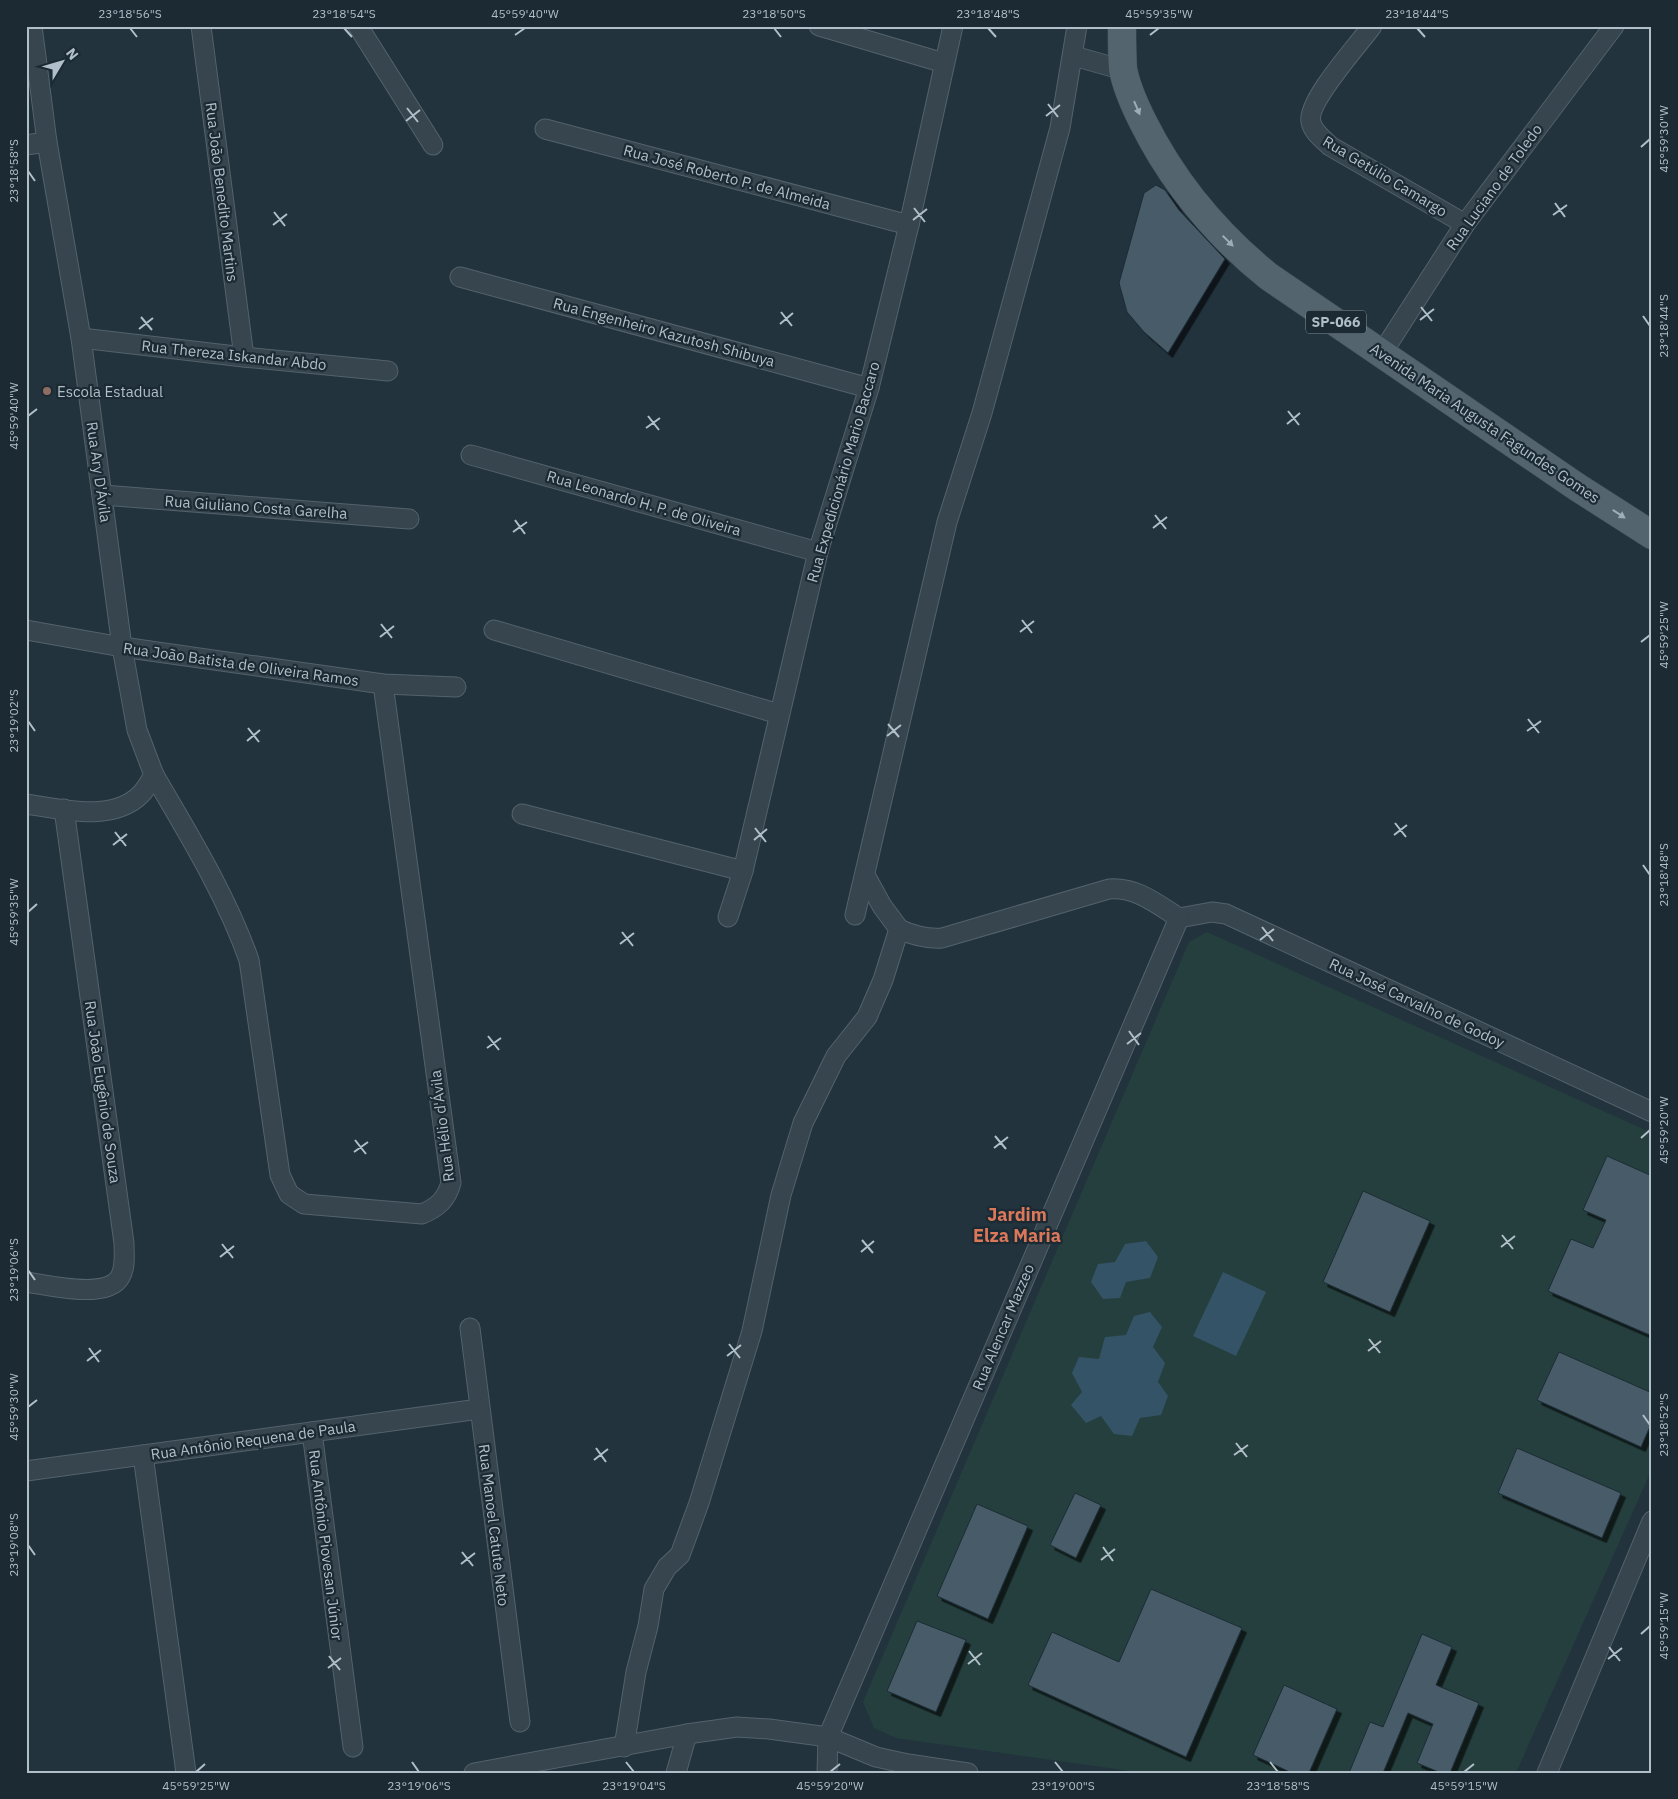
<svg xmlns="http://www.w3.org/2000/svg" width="1678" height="1799" font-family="'IBM Plex Sans',sans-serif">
<defs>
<filter id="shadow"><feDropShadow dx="4.5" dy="4.5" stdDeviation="0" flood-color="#0009"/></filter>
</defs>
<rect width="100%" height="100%" fill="#22333e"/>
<!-- green -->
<polygon fill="#243f3d" points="1207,932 1652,1133 1652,1469 1516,1773 1144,1773 896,1738 874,1728 863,1702 1189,942"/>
<!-- water -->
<g fill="#345366">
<polygon points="1146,1241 1158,1257 1150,1278 1126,1282 1120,1298 1103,1299 1091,1282 1098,1264 1115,1262 1125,1244"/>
<polygon points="1223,1272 1266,1292 1236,1356 1193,1336"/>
<polygon points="1150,1312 1162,1327 1153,1347 1165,1363 1158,1382 1168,1396 1161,1415 1140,1418 1132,1436 1114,1434 1101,1416 1086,1423 1071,1405 1082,1392 1072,1373 1079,1357 1099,1359 1105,1337 1126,1335 1134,1316"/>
</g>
<!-- building -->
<g fill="#475c67" stroke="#1d2c35" filter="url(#shadow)">
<polygon points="1156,185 1165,190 1179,210 1225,259 1168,353 1144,332 1127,312 1119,283 1144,193"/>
<polygon points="1607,1156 1652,1176 1652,1336 1548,1291 1571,1239 1593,1248 1606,1220 1583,1210"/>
<polygon points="1363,1191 1430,1221 1390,1312 1323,1282"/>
<polygon points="1559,1352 1652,1393 1652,1422 1641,1447 1537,1400"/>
<polygon points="1517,1448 1621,1493 1602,1538 1498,1493"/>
<polygon points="1075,1493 1101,1505 1076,1558 1050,1545"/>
<polygon points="977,1504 1028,1526 988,1619 937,1596"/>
<polygon points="1151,1589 1242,1628 1186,1757 1028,1685 1052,1632 1119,1662"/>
<polygon points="917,1621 966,1640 936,1712 887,1691"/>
<polygon points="1422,1634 1452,1647 1436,1685 1479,1703 1450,1773 1441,1773 1417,1763 1433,1724 1408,1713 1383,1773 1349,1773 1370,1722 1383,1727"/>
<polygon points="1284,1685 1337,1709 1309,1773 1292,1773 1253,1755"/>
</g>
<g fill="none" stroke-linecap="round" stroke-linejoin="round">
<!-- street casing -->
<g stroke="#54626c" stroke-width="21">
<g id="street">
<polyline points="201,26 244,357"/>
<polyline points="358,26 433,145"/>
<polyline points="819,26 944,63"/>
<path d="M1372,26C1359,44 1306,102 1311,122C1313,132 1323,139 1330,146L1465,224"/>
<polyline points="1074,56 1123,70"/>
<polyline points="545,129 909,225"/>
<polyline points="26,145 47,142"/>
<polyline points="460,277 869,388"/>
<polyline points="81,338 244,357 388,371"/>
<polyline points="1382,353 1465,224 1614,26"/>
<polyline points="471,455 818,552"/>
<polyline points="103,495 409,519"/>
<polyline points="26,630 122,647 383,684 456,687"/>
<polyline points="494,630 779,714"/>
<path d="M154,775C189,835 226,895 249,960L280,1175L289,1194L304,1204L422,1214C438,1207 446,1200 451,1183L383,684"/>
<path d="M26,804C61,809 113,823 141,794C146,789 150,781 154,775L137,730L122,647L81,338L47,142L32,26"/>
<polyline points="522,814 743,871"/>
<polyline points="855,915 947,522 982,413 1060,128 1077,26"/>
<polyline points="728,917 743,871 818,552 869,388 909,225 953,26"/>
<polyline points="1179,918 1212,912 1226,914 1652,1112"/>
<path d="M899,929C914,936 926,939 942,938L1109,889C1137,887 1157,904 1179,918"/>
<path d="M26,1282C47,1285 107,1300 120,1277C126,1267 124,1255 124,1243L64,809"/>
<polyline points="470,1328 520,1722"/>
<polyline points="312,1432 353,1747"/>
<polyline points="143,1455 186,1773"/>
<polyline points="26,1471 479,1409"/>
<polyline points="624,1747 636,1672 648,1626 654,1589 667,1567 680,1555 699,1503 752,1331 781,1195 803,1123 836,1056 867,1017 883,980 899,929 882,906 865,875"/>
<polyline points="474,1773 687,1734 737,1727 769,1729 828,1737 876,1757 908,1764 968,1773"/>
<polyline points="676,1773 687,1734"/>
<polyline points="827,1773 828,1737 1179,918"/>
<polyline points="1547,1773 1652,1521"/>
</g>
</g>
<!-- primary casing -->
<g stroke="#3f4e57" stroke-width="29">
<path id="primary" d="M1122,26C1122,40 1122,55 1123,69C1126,86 1135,106 1143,122C1174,184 1215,233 1268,276L1577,487L1652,535"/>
</g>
<!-- street -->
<use href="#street" stroke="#36454e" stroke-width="19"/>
<!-- primary -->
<use href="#primary" stroke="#54646e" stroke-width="28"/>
</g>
<!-- one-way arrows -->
<defs><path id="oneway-solid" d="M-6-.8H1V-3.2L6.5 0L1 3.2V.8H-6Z" transform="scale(1.25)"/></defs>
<g fill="#9eadb7">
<use href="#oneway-solid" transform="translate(1137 108) rotate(67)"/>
<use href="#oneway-solid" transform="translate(1228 241) rotate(45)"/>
<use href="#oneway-solid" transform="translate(1619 514) rotate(33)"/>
</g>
<!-- ticks -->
<path fill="none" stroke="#b1bfc9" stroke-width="2" d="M130,28L137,37M344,28L352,37M774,28L781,37M988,28L996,37M1417,28L1425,37M515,35L525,28M1150,35L1159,28M1048,104L1058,117M407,108L418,122M1046,116L1060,105M406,121L420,110M1641,147L1650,139M28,171L35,181M1555,203L1565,217M914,208L925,222M274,212L285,226M1553,215L1567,205M913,220L927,209M273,225L287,214M1421,307L1432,321M781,312L792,326M1643,316L1650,326M141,317L152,330M1420,320L1434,309M780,324L793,313M139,329L153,318M1288,411L1299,425M28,416L37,409M648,416L659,430M1287,424L1300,413M646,428L660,418M1155,515L1166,529M515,520L525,534M1153,528L1167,517M513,532L527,522M1022,620L1032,633M381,624L392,638M1020,632L1034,621M380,637L394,626M1641,642L1650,635M1528,719L1539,733M28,721L35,731M888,724L899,737M248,728L259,742M1527,731L1541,721M887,736L901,725M247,741L260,730M1395,823L1406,837M755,828L766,842M115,832L126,846M1394,835L1407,825M754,840L767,829M113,845L127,834M1643,865L1650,875M28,912L37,904M1262,927L1273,941M622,932L633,946M1260,940L1274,929M620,944L634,933M1129,1031L1139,1045M488,1036L499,1050M1127,1044L1141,1033M487,1048L501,1038M995,1136L1006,1149M1641,1138L1650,1130M355,1140L366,1154M994,1148L1008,1137M354,1152L368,1142M1502,1235L1513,1249M862,1240L873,1253M222,1244L233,1258M1501,1247L1515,1236M861,1252L874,1241M220,1257L234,1246M28,1270L35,1280M1369,1339L1380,1353M729,1344L740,1358M89,1348L99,1362M1368,1351L1381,1341M727,1356L741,1345M87,1361L101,1350M28,1407L37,1400M1643,1415L1650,1425M1236,1443L1247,1457M596,1448L606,1462M1234,1455L1248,1445M594,1460L608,1449M28,1545L35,1555M1103,1547L1113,1561M462,1552L473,1566M1101,1560L1115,1549M461,1564L475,1553M1641,1634L1650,1626M1609,1647L1620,1661M969,1651L980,1665M329,1656L340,1670M1608,1659L1622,1648M968,1664L982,1653M328,1668L341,1658M412,1762L419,1772M626,1762L634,1772M1055,1762L1063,1772M1270,1762L1278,1772M196,1772L205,1764M830,1772L840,1764M1464,1772L1474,1764"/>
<!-- markers -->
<circle fill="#8d6e63" stroke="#1b2a33" stroke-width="2" cx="47" cy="391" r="5"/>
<g text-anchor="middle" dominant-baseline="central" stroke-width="4.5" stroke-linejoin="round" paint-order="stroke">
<!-- shield labels -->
<rect fill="#1b2a33" stroke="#84929c" stroke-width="1" x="1306" y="310.5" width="60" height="23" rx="4"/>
<g font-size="14" font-weight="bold" fill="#b1bfc9">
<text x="1336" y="322">SP-066</text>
</g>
<!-- street labels -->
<g font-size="15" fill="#b1bfc9" stroke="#1b2a33">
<text transform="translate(1385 176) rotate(31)">Rua Getúlio Camargo</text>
<text transform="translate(727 177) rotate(15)">Rua José Roberto P. de Almeida</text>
<text transform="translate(1494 187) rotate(-54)">Rua Luciano de Toledo</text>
<text transform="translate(222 192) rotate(83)">Rua João Benedito Martins</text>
<text transform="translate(664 332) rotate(15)">Rua Engenheiro Kazutosh Shibuya</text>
<text transform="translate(234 355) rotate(6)">Rua Thereza Iskandar Abdo</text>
<text transform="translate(1485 423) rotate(34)">Avenida Maria Augusta Fagundes Gomes</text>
<text transform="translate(99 472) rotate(82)">Rua Ary D'Ávila</text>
<text transform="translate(843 472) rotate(-74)">Rua Expedicionário Mario Baccaro</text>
<text transform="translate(644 503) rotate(16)">Rua Leonardo H. P. de Oliveira</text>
<text transform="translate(256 507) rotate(4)">Rua Giuliano Costa Garelha</text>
<text transform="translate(241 664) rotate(8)">Rua João Batista de Oliveira Ramos</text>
<text transform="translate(1417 1003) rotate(25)">Rua José Carvalho de Godoy</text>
<text transform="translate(103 1092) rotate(82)">Rua João Eugênio de Souza</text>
<text transform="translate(442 1126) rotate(-97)">Rua Hélio d'Ávila</text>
<text transform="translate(1003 1327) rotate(-67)">Rua Alencar Mazzeo</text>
<text transform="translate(253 1440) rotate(-8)">Rua Antônio Requena de Paula</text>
<text transform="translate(494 1525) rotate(83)">Rua Manoel Catute Neto</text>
<text transform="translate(326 1545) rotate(83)">Rua Antônio Piovesan Júnior</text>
</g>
<!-- poi labels -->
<g font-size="15" fill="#b1bfc9" stroke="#1b2a33" text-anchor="start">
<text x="57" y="391">Escola Estadual</text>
</g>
<!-- quarter labels -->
<g font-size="18" font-weight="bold" fill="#db785a" stroke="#1b2a33">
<text x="1017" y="1214">Jardim<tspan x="1017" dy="21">Elza Maria</tspan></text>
</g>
</g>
<!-- border -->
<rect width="1678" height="1799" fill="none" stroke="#1b2a33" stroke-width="55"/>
<!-- north arrow -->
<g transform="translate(62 62) rotate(52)" stroke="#1b2a33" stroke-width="4" paint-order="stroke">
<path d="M0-4L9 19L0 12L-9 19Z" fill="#b1bfc9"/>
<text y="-8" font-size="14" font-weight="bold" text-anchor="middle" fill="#b1bfc9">N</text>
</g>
<rect x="28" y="28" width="1622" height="1744" fill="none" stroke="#b1bfc9" stroke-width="2"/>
<g font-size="12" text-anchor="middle" fill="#b1bfc9">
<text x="130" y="18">23°18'56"S</text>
<text x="344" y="18">23°18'54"S</text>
<text x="525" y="18">45°59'40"W</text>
<text x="774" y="18">23°18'50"S</text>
<text x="988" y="18">23°18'48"S</text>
<text x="1159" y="18">45°59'35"W</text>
<text x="1417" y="18">23°18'44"S</text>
<text transform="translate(1664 139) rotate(-90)" y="4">45°59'30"W</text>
<text transform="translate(14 171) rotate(-90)" y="4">23°18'58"S</text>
<text transform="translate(1664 326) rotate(-90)" y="4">23°18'44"S</text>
<text transform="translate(14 416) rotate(-90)" y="4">45°59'40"W</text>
<text transform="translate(1664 635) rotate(-90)" y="4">45°59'25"W</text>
<text transform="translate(14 721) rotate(-90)" y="4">23°19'02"S</text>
<text transform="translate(1664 875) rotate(-90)" y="4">23°18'48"S</text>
<text transform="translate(14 912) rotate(-90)" y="4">45°59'35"W</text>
<text transform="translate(1664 1130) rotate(-90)" y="4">45°59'20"W</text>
<text transform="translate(14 1270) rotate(-90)" y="4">23°19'06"S</text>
<text transform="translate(14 1407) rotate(-90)" y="4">45°59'30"W</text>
<text transform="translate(1664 1425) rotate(-90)" y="4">23°18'52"S</text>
<text transform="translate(14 1545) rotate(-90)" y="4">23°19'08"S</text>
<text transform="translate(1664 1626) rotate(-90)" y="4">45°59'15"W</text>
<text x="196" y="1790">45°59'25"W</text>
<text x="419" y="1790">23°19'06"S</text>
<text x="634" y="1790">23°19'04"S</text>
<text x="830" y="1790">45°59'20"W</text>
<text x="1063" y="1790">23°19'00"S</text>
<text x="1278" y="1790">23°18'58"S</text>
<text x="1464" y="1790">45°59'15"W</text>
</g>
</svg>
